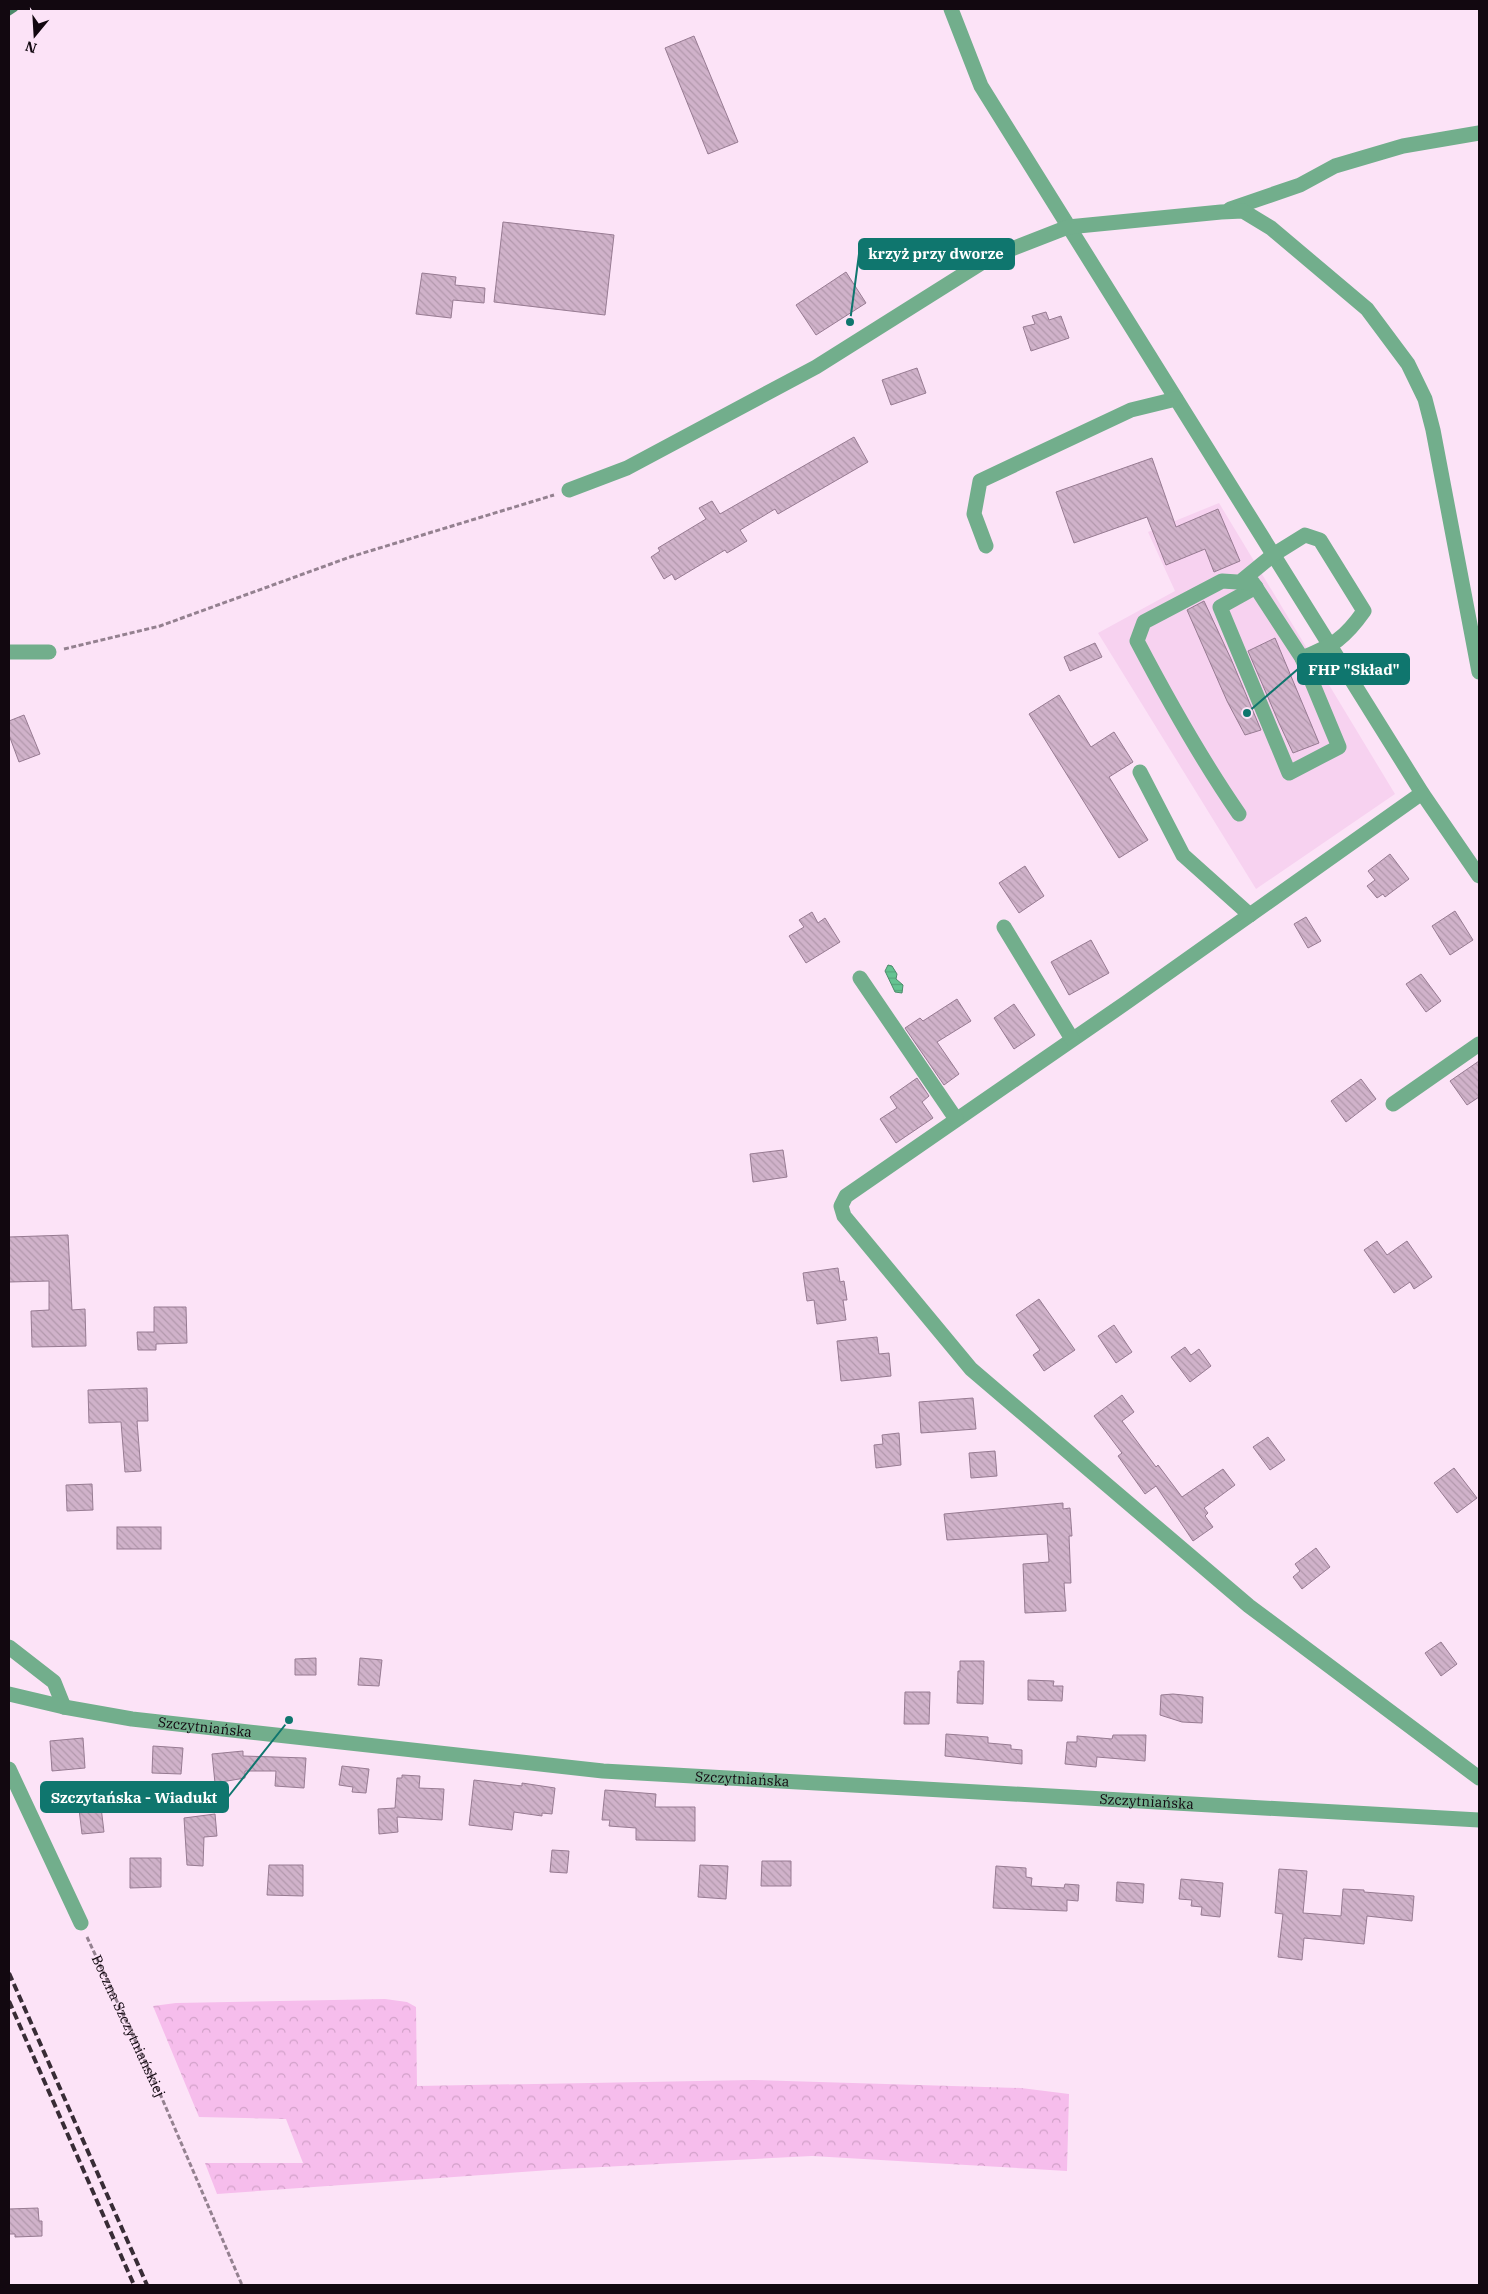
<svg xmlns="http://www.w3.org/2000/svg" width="1488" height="2294" font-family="'IBM Plex Serif',serif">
<defs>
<pattern id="forest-crowns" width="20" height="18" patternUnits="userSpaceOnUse" patternTransform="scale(1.25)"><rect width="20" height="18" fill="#f6bdec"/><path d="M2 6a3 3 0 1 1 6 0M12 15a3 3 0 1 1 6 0" fill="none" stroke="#d2a1c9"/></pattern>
<pattern id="water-rules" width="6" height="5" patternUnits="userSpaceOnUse" patternTransform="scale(1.25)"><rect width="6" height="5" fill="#64c391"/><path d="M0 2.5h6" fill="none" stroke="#56a67c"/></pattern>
<pattern id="building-back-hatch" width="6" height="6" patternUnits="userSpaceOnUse" patternTransform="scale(1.25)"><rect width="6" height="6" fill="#d0b2ca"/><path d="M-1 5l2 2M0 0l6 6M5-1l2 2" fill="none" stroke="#b298ac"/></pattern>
</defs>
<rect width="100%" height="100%" fill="#fce3f7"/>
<!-- built -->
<polygon fill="#f7d2f0" points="1219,503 1395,794 1256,889 1098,633 1175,591 1148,532"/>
<!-- forest -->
<polygon fill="url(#forest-crowns)" points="385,1999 407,2002 416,2007 417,2086 753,2080 1021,2088 1069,2094 1067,2171 812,2156 564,2169 217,2194 205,2163 303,2163 286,2119 199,2117 153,2006 176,2003"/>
<!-- water -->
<polygon fill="url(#water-rules)" stroke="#4b8b6a" points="888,965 892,966 897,974 896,979 903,985 902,993 895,992 885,971"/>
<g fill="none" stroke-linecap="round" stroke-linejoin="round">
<!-- stream -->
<polyline stroke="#4b8b6a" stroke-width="5.5" points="9,13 15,9"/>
</g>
<!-- building -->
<g fill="url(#building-back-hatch)" stroke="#977b92">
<polygon points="694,36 738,142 708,154 665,48"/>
<polygon points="503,222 614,235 605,315 494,302"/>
<polygon points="846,272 866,303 816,335 796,305"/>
<polygon points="422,273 456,277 455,285 485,288 484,303 453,300 451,318 416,314"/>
<polygon points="1046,312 1049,320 1061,316 1069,338 1031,351 1023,327 1035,324 1032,316"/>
<polygon points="917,368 926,393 891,405 882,380"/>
<polygon points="854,437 868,462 778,514 775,509 740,530 747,541 727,553 725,550 675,580 672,574 664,579 651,557 660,551 658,548 706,519 699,508 712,501 720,514"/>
<polygon points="1152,458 1176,527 1218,509 1240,561 1214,572 1205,549 1166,565 1147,517 1074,543 1056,492"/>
<polygon points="1204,601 1231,659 1261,730 1245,735 1227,701 1187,610"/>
<polygon points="1275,638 1319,743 1293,753 1279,723 1248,651"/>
<polygon points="1095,643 1102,657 1070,671 1064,657"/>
<polygon points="1059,695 1091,747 1114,732 1133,762 1109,777 1148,840 1119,858 1029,714"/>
<polygon points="24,715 40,754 19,762 9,735 9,721"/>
<polygon points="1390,854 1409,879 1385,897 1383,894 1377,898 1367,886 1375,880 1368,871"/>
<polygon points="1025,866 1044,896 1019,913 999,883"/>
<polygon points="1455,911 1473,940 1450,955 1432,926"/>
<polygon points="812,912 818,923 825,918 840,942 806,963 789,936 804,927 799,920"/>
<polygon points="1306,917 1321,941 1308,948 1294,924"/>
<polygon points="1091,940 1109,973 1069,995 1051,962"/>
<polygon points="1421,974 1441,1001 1426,1012 1406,984"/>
<polygon points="957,999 971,1021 937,1042 959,1074 944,1085 905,1028 920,1018 923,1021"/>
<polygon points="1014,1004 1035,1035 1014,1049 994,1018"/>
<polygon points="1479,1061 1479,1097 1467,1105 1450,1081"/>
<polygon points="917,1078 929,1096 922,1102 933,1118 896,1143 880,1119 897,1108 890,1097"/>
<polygon points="1361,1079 1376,1099 1346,1122 1331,1101"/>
<polygon points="783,1150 787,1177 753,1182 750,1154"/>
<polygon points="68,1235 72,1310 85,1309 86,1346 32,1347 31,1311 49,1310 49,1281 9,1282 9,1237"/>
<polygon points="1377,1241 1387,1255 1407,1241 1432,1277 1414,1289 1410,1282 1394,1293 1364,1250"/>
<polygon points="838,1268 840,1282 844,1281 847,1300 843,1300 846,1320 817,1324 814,1300 807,1301 803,1273"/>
<polygon points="1039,1299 1075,1350 1044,1371 1033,1355 1040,1350 1016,1315"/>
<polygon points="154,1307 186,1307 187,1343 156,1344 156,1350 138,1350 137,1332 154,1332"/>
<polygon points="1114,1325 1132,1352 1116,1363 1098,1336"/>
<polygon points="877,1337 879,1354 889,1353 891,1376 841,1381 837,1341"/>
<polygon points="1185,1347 1191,1355 1199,1349 1211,1366 1190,1382 1171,1357"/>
<polygon points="147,1388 148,1421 137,1421 141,1471 125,1472 121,1422 89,1423 88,1390"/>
<polygon points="1122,1395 1134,1412 1122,1421 1156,1467 1158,1465 1182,1497 1223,1469 1235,1485 1204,1508 1208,1513 1205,1516 1213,1527 1193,1541 1156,1486 1145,1494 1118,1456 1122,1453 1094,1416"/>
<polygon points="973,1398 976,1429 921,1433 919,1402"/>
<polygon points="899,1433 901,1465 876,1468 874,1445 883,1444 882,1435"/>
<polygon points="1268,1437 1285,1460 1270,1470 1253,1447"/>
<polygon points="995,1451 997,1476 971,1478 969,1453"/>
<polygon points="1454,1468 1477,1498 1457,1513 1434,1483"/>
<polygon points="92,1484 93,1510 67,1511 66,1485"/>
<polygon points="1063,1503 1063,1509 1070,1508 1072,1536 1069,1536 1071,1583 1064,1583 1066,1611 1025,1613 1023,1564 1049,1562 1047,1534 947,1540 944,1514"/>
<rect x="117" y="1527" width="44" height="22"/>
<polygon points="1316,1548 1330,1567 1302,1589 1293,1577 1300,1571 1295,1564"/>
<polygon points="1441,1642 1457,1664 1441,1676 1425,1653"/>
<polygon points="316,1658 316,1675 295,1675 295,1659"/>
<polygon points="360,1658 382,1660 379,1686 358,1685"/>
<polygon points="960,1661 984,1661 983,1704 957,1703 958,1671 960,1671"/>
<polygon points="1028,1680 1054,1681 1053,1686 1063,1686 1062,1701 1028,1700"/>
<polygon points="905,1692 930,1692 929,1724 904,1724"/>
<polygon points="1173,1694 1203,1697 1202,1723 1182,1722 1160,1715 1161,1695"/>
<polygon points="946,1734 988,1737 988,1743 1011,1745 1011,1749 1022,1750 1022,1764 945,1756"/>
<polygon points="1113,1735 1146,1735 1145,1761 1097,1757 1096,1767 1065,1764 1067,1742 1077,1742 1077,1736 1112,1739"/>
<polygon points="83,1738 85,1768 52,1771 50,1741"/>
<polygon points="153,1746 183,1748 181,1774 152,1773"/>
<polygon points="243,1751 243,1756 306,1758 304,1788 275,1786 276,1771 245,1771 245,1778 215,1783 212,1754"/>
<polygon points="342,1766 369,1769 366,1793 352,1792 353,1787 339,1785"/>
<polygon points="402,1775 420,1776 419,1788 444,1789 442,1820 397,1817 398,1832 379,1834 378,1809 395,1808 397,1778 402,1778"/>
<polygon points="474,1780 522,1786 522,1783 555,1788 552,1814 542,1813 542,1816 514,1812 512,1830 469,1825"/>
<polygon points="605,1790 656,1794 655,1807 695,1807 695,1841 636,1840 636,1828 609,1826 610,1820 602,1820"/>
<polygon points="101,1807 104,1832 82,1834 79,1809"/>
<polygon points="215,1814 217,1836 204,1837 203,1866 187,1865 184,1818"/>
<polygon points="552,1850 569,1851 567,1873 550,1872"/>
<polygon points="130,1858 161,1858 161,1887 130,1888"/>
<polygon points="762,1861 791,1861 791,1886 761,1886"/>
<polygon points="269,1865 303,1865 303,1896 267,1895"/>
<polygon points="700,1865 728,1866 726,1899 698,1897"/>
<polygon points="996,1866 1026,1868 1026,1877 1032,1878 1031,1886 1064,1888 1065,1884 1079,1885 1078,1901 1067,1900 1067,1911 993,1908"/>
<polygon points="1279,1869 1307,1871 1303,1913 1341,1916 1343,1889 1364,1890 1364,1892 1414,1896 1412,1921 1367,1916 1364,1944 1304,1938 1302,1960 1278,1957 1283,1914 1275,1913"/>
<polygon points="1181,1879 1223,1883 1220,1917 1201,1915 1202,1907 1191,1906 1192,1900 1179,1899"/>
<polygon points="1117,1882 1144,1884 1143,1903 1116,1901"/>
<polygon points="38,2208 39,2221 42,2221 42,2236 15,2237 15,2234 9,2234 9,2209"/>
</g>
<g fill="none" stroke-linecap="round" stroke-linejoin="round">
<!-- path -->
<g stroke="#948190" stroke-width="3" stroke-dasharray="5 2.5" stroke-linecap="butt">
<polyline points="64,649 160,626 350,557 554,495"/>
<path id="s1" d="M87,1937L161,2096L242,2285"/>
</g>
<!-- minor -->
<g stroke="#72ae8c" stroke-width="15">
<polyline points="951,9 981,86 1422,793 1479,876"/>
<polyline points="1230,209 1300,185 1335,166 1403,146 1479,133"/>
<polyline points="569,490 627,468 816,367 991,257 1068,227 1221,212 1243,211 1271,228 1367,309 1408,364 1425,399 1433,430 1479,672"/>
<polyline points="986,546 974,514 980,481 1131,410 1176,399"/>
<polyline points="1256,587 1220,607 1289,773 1339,747 1302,658"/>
<polyline points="9,652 49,652"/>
<polyline points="1140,772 1183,855 1250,915"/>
<polyline points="1422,793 1127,1002 846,1196 841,1206 844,1216 971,1369 1249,1606 1479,1778"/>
<path d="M1239,814C1201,759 1168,700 1137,641L1144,622L1222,581L1253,583L1302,658C1333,646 1345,638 1364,611L1320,540L1305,535L1273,555L1240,582"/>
<polyline points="1004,927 1072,1039"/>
<polyline points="860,978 956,1119"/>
<polyline points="1393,1104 1479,1044"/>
<polyline points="9,1647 54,1682 64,1707"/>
<path id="s2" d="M9,1694L64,1707L132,1719L603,1771L1479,1820"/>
<polyline points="9,1769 81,1923"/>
</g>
<!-- rail -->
<g stroke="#382c36" stroke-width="4" stroke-dasharray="8 4" stroke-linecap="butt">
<polyline points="9,1973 147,2285"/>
<polyline points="9,2001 134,2285"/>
</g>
</g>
<g text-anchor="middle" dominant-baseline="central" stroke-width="5" stroke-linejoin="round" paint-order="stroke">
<!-- street labels -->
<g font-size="14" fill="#120810" stroke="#fce3f7">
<text stroke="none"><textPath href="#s2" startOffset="199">Szczytniańska</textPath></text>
<text stroke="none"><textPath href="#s2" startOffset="739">Szczytniańska</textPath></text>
<text stroke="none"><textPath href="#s2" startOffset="1144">Szczytniańska</textPath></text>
<text stroke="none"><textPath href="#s1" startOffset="98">Boczna Szczytniańskiej</textPath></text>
</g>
</g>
<!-- callouts -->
<path fill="none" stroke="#0f766e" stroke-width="2" d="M850 322L859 254M1247 713L1298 669M289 1720L228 1797"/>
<g fill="#0f766e" stroke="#fce3f7" stroke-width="2">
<circle cx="850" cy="322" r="5"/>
<circle cx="1247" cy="713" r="5"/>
<circle cx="289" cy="1720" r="5"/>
</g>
<g fill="#0f766e" stroke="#0f766e" stroke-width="2">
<rect x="859" y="239" width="155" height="30" rx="5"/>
<rect x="1298" y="654" width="111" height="30" rx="5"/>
<rect x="41" y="1782" width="187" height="30" rx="5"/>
</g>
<g font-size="15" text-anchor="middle" font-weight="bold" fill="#fff">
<text x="936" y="259">krzyż przy dworze</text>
<text x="1354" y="675">FHP "Skład"</text>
<text x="134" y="1803">Szczytańska - Wiadukt</text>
</g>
<!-- border -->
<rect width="1488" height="2294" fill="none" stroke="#120810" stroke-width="20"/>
<!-- north arrow -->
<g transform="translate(35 35) rotate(198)" stroke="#fce3f7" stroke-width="4" paint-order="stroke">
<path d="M0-4L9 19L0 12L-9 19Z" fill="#120810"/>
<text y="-8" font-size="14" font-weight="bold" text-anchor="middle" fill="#120810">N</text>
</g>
</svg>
